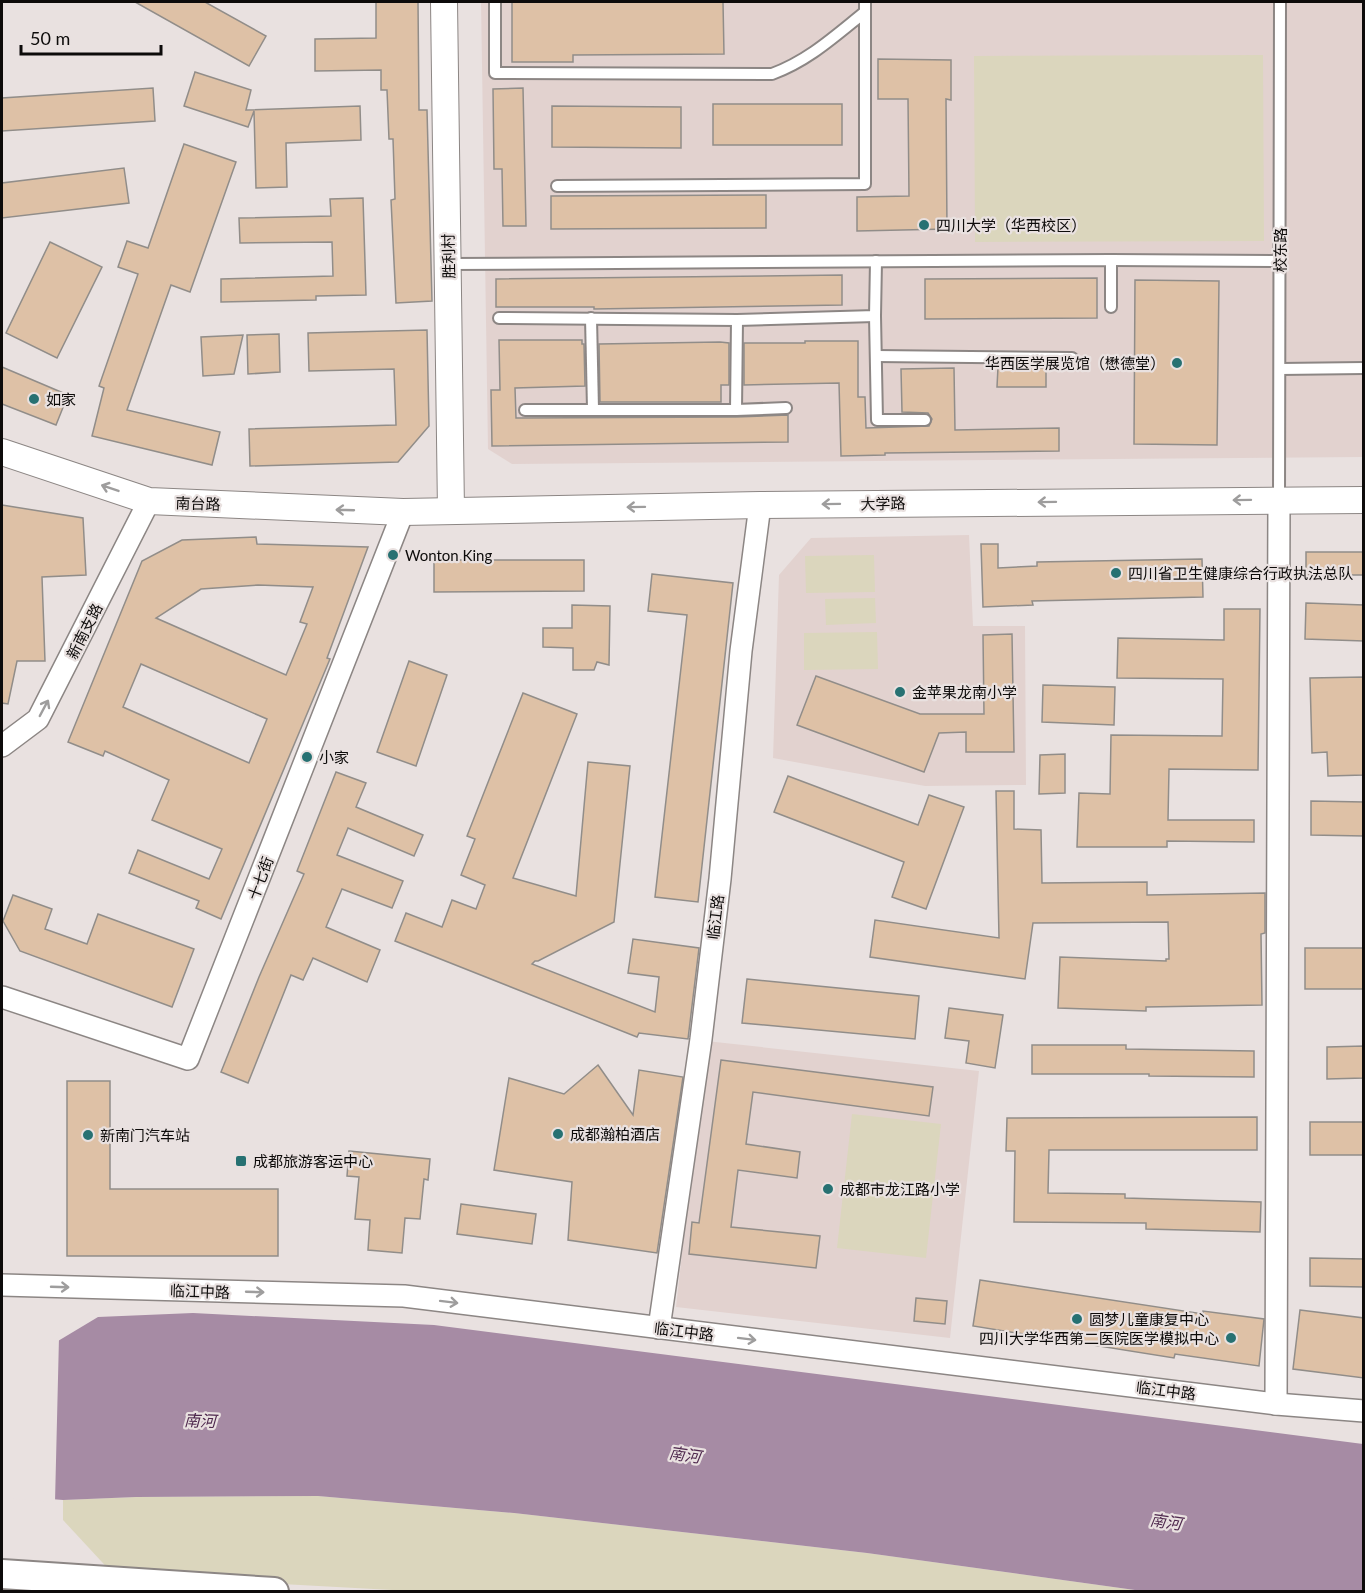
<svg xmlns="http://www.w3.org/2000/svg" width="1365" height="1593" font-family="Lato,'Noto Sans SC',sans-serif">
<rect width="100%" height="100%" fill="#e9e1e0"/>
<!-- built -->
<g fill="#e2d2cf">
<polygon points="481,2 1363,2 1363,457 512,464 488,449"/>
<polygon points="969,535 973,626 1025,626 1026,785 925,786 773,758 779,575 811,538"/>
<polygon points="706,1041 979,1071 950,1338 676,1307"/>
</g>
<!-- green -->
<g fill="#dbd6bd">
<polygon points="1263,55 1264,241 975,242 974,56"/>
<polygon points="874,555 875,592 806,593 805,556"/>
<polygon points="875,598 876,623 826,625 825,599"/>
<polygon points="877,632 878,669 804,670 804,633"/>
<polygon points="852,1114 941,1124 926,1258 837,1248"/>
<polygon points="318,1496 514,1513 867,1553 1142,1591 429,1592 114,1575 63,1520 63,1500 136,1497"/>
</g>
<!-- water -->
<polygon fill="#a68ba4" points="193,1313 434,1325 1363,1444 1363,1591 1142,1591 867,1553 514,1513 318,1496 136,1497 63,1500 2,1495 2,1350 43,1350 98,1317"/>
<!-- pier -->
<polygon fill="#e9e1e0" points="59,1337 55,1502 2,1498 2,1347 43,1347"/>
<!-- building -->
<g fill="#dec1a6" stroke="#918d89" stroke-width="1.5" fill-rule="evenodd">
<polygon points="135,2 205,2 266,36 249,66"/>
<polygon points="376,2 418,2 419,110 427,110 432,301 396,303 391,200 395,199 393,139 389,139 387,90 381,90 381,70 315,71 315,39 376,38"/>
<polygon points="512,2 723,2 724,54 573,55 573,62 512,62"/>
<polygon points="878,59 951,60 951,100 946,99 947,229 857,231 857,197 909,196 908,99 878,99"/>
<polygon points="195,72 251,90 246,110 360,106 361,140 286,143 287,187 256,188 254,111 248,127 184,106"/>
<polygon points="153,88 155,121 2,131 2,98"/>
<polygon points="523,88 526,226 503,226 502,169 494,169 493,89"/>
<rect x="713" y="104" width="129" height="41"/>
<polygon points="552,106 681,107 681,148 552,147"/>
<polygon points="184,144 236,162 190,292 171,285 127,410 220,432 212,465 92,436 104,388 99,386 138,274 118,267 127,241 148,248"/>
<polygon points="124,168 129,203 2,218 2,183"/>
<polygon points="766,195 766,228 551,229 551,196"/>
<polygon points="363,198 366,295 316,296 316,300 221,302 221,279 333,276 332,242 240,243 239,218 331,216 330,199"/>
<polygon points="50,242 102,267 57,358 6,333"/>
<polygon points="842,275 842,305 594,309 594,307 496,307 496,279"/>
<polygon points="1097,278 1097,318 925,319 925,279"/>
<polygon points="1135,280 1219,281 1217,445 1134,444"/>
<polygon points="427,330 429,426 398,462 250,466 249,429 396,425 394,369 309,371 308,333"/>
<polygon points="279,334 280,372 248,374 247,335"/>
<polygon points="243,335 234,374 203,376 201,337"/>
<polygon points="499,340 582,340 582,344 584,344 585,386 515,388 516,418 736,417 788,415 788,442 492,446 491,390 500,390"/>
<polygon points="805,341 858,341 858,397 865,397 866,428 929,426 932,419 928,413 902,412 901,369 954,368 955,430 1059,428 1059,451 885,453 885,455 841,456 839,383 744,385 744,343 805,343"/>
<polygon points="720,342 729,343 729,385 721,385 721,402 600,402 599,344"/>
<polygon points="2,367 68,395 56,425 2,404"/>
<polygon points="998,367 1046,368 1046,387 997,387"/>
<polygon points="2,505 83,518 86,575 42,577 45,661 17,661 8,704 2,703"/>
<path d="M256,537L257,544L368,547L327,658L330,659L221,919L196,908L199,901L129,873L138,850L209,879L222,849L152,820L169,780L105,751L103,756L68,742L142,561L182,540ZM258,585L313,587L300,622L307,624L286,675L156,618L201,589ZM141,664L267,719L249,763L123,707Z"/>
<polygon points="981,544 998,544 998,568 1037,566 1037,562 1202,559 1203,597 1032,601 1033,605 983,607"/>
<rect x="1306" y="552" width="58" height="23"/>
<polygon points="434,560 584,560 584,591 434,592"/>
<polygon points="652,574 733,583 698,902 655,897 687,615 648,611"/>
<polygon points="1306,603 1364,605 1364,641 1305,639"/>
<polygon points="572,605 610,606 609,665 597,662 594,670 573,670 573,648 543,647 543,628 572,628"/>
<polygon points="1224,609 1260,609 1258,770 1169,769 1168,820 1254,820 1254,842 1167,841 1167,847 1077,847 1079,793 1110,794 1111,735 1222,736 1223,679 1117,678 1118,638 1224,640"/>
<polygon points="1012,634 1014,752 966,752 966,732 939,733 924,772 797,725 816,676 920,714 984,714 983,635"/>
<polygon points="409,661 447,675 416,766 377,752"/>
<polygon points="1364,677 1364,775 1328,776 1327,752 1312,753 1310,678"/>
<polygon points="1043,685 1115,687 1114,725 1042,722"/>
<polygon points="523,693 577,714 513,878 576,896 588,762 630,766 614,922 538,961 535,961 532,964 655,1012 659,977 628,973 633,939 699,948 688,1039 639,1033 637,1037 395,941 406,913 442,927 452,900 476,909 485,885 461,875 475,839 467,836"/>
<polygon points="1065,754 1065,793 1039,794 1040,755"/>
<polygon points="336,772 366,783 356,807 423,835 414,856 348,828 337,855 403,881 392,908 342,889 326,927 380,950 367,982 313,958 303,980 291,975 248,1083 221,1072 259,977 304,874 297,871"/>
<polygon points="788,776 918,825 929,795 964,807 926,909 892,897 904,862 774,812"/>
<polygon points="996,791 1014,791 1014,829 1041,830 1042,883 1147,882 1147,895 1265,893 1265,933 1261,934 1262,1005 1146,1007 1146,1011 1058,1008 1060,957 1166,961 1166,959 1169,959 1168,922 1033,923 1025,979 870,957 875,920 999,938"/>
<polygon points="1311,801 1364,802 1364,836 1311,835"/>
<polygon points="13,895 52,909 45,929 87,944 98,914 194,949 172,1007 20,951 3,921"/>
<rect x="1305" y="948" width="59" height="41"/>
<polygon points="747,979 919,996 915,1039 742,1023"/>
<polygon points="949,1008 1003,1015 995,1068 966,1063 969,1041 945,1038"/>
<polygon points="1032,1045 1126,1045 1126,1049 1254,1051 1254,1077 1149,1076 1149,1074 1032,1074"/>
<polygon points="1364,1046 1364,1078 1327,1079 1327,1047"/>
<polygon points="721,1060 933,1087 929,1116 753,1092 746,1144 800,1152 797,1178 738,1170 731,1227 820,1236 816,1268 689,1254 692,1222 699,1223"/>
<polygon points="598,1065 633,1115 639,1070 683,1077 657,1253 568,1240 572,1182 494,1170 509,1078 564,1094"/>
<polygon points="67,1081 110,1081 110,1189 278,1189 278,1256 67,1256"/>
<polygon points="1257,1117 1257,1150 1049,1150 1048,1193 1125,1194 1125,1198 1261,1202 1260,1232 1146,1229 1146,1223 1014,1222 1015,1151 1006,1151 1007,1118"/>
<rect x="1310" y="1122" width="54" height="33"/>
<polygon points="349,1151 430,1159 428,1180 424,1179 420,1219 405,1218 402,1253 368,1250 370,1220 355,1219 359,1177 347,1176"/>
<polygon points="461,1204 536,1214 532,1244 457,1234"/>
<polygon points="1310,1258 1364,1259 1364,1287 1310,1286"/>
<polygon points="980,1280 1203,1314 1203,1311 1264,1319 1259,1366 1175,1354 1174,1358 973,1326"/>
<polygon points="916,1298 947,1301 945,1324 914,1321"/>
<polygon points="1300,1310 1364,1318 1364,1378 1293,1369"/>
</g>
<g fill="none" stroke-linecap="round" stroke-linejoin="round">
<!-- service casing -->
<g stroke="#8c8684" stroke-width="14">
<g id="service">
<path d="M495,2V73L772,74C808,61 835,36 865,12"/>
<polyline points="557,186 865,184 865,2"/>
<polyline points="1111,260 1280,261"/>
<polyline points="449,264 1111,260 1111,307"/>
<polyline points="875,316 877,420 925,420"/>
<polyline points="499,318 737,320 875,316 876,261"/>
<polyline points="591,318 593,409"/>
<polyline points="737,320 736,410 786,408"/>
<polyline points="876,356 1072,358"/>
<polyline points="1280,369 1364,368"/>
<polyline points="525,410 736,410"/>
<polyline points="1279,499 1280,2"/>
</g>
</g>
<!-- minor casing -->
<g stroke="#8c8684" stroke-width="24">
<g id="minor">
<polyline points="2,746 38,719 149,501"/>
<polyline points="2,997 188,1059 403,512"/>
<polyline points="2,1285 404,1296 1276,1404 1364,1411"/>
<polyline points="659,1328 701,1039 720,879 741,651 760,505"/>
<polyline points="1276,1404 1279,499"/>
</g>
</g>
<!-- tertiary casing -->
<g stroke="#8c8684" stroke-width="28">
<g id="tertiary">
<polyline points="444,2 451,511"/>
<polyline points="2,452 149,501 403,512 760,505 1364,500"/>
</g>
</g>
<!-- secondary casing -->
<g stroke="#8c8684" stroke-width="32">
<polyline id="secondary" points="2,1574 274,1592"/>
</g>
<!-- service -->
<use href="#service" stroke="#fff" stroke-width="10"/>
<!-- minor -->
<use href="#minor" stroke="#fff" stroke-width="21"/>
<!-- tertiary -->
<use href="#tertiary" stroke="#fff" stroke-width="26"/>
<!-- secondary -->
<use href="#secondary" stroke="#fff" stroke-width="28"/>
</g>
<!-- one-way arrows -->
<defs><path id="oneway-shaft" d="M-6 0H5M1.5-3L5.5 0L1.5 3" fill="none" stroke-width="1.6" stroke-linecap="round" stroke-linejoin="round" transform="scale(1.5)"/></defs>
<g stroke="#9e9d9d">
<use href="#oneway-shaft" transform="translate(110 488) rotate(-161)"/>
<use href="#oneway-shaft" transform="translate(1242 500) rotate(179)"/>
<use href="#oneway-shaft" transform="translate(1047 502) rotate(179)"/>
<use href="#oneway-shaft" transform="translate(831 504) rotate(179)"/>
<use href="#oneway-shaft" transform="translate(636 507) rotate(179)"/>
<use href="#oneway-shaft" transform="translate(345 510) rotate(-178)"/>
<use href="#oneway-shaft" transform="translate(44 708) rotate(-62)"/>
<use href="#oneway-shaft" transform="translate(60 1287) rotate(2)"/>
<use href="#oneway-shaft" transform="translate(255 1292) rotate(2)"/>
<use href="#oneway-shaft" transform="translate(449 1302) rotate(7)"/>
<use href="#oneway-shaft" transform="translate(747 1339) rotate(7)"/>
</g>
<!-- markers -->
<g fill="#277172" stroke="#e9e1e0" stroke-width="2">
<circle cx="924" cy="225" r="6"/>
<circle cx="1177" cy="363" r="6"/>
<circle cx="34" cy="399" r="6"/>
<circle cx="393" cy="555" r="6"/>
<circle cx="1116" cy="573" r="6"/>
<circle cx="900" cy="692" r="6"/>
<circle cx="307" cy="757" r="6"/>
<circle cx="558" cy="1134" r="6"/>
<circle cx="88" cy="1135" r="6"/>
<rect x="235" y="1155" width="12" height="12" rx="3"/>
<circle cx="828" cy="1189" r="6"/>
<circle cx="1077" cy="1319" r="6"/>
<circle cx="1231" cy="1338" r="6"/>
</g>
<g text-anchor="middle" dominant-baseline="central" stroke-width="4.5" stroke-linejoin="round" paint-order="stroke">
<!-- poi labels -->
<g font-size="15" fill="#0d0b0a" stroke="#e9e1e0" text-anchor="start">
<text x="936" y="225">四川大学（华西校区）</text>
<text x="1165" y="363" text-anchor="end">华西医学展览馆（懋德堂）</text>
<text x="46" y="399">如家</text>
<text x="405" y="555">Wonton King</text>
<text x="1128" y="573">四川省卫生健康综合行政执法总队</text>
<text x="912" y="692">金苹果龙南小学</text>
<text x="319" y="757">小家</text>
<text x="570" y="1134">成都瀚柏酒店</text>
<text x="100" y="1135">新南门汽车站</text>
<text x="253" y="1161">成都旅游客运中心</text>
<text x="840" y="1189">成都市龙江路小学</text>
<text x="1089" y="1319">圆梦儿童康复中心</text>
<text x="1219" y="1338" text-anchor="end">四川大学华西第二医院医学模拟中心</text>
</g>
<!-- street labels -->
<g font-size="15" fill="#0d0b0a" stroke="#e9e1e0">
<text transform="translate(1280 250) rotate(-90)">校东路</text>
<text transform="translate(448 256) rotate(-91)">胜利村</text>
<text transform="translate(198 503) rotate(2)">南台路</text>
<text transform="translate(883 503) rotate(-1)">大学路</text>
<text transform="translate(84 631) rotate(-63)">新南支路</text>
<text transform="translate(260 878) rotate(-69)">十七街</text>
<text transform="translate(715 917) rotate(-83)">临江路</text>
<text transform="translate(200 1291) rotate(2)">临江中路</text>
<text transform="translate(684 1331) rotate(7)">临江中路</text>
<text transform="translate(1166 1390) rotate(7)">临江中路</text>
</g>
<!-- water labels -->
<g font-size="16" font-style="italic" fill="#4f294e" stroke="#e9e1e0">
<text transform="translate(200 1420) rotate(2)">南河</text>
<text transform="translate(685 1454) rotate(8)">南河</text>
<text transform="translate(1166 1521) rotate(8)">南河</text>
</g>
</g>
<!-- border -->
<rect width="1365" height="1593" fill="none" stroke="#0d0b0a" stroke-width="6"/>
<!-- scale -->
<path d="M21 45v9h140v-9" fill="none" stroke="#0d0b0a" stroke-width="3"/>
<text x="30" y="45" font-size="18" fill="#0d0b0a" stroke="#e9e1e0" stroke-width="4.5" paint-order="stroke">50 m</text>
</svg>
